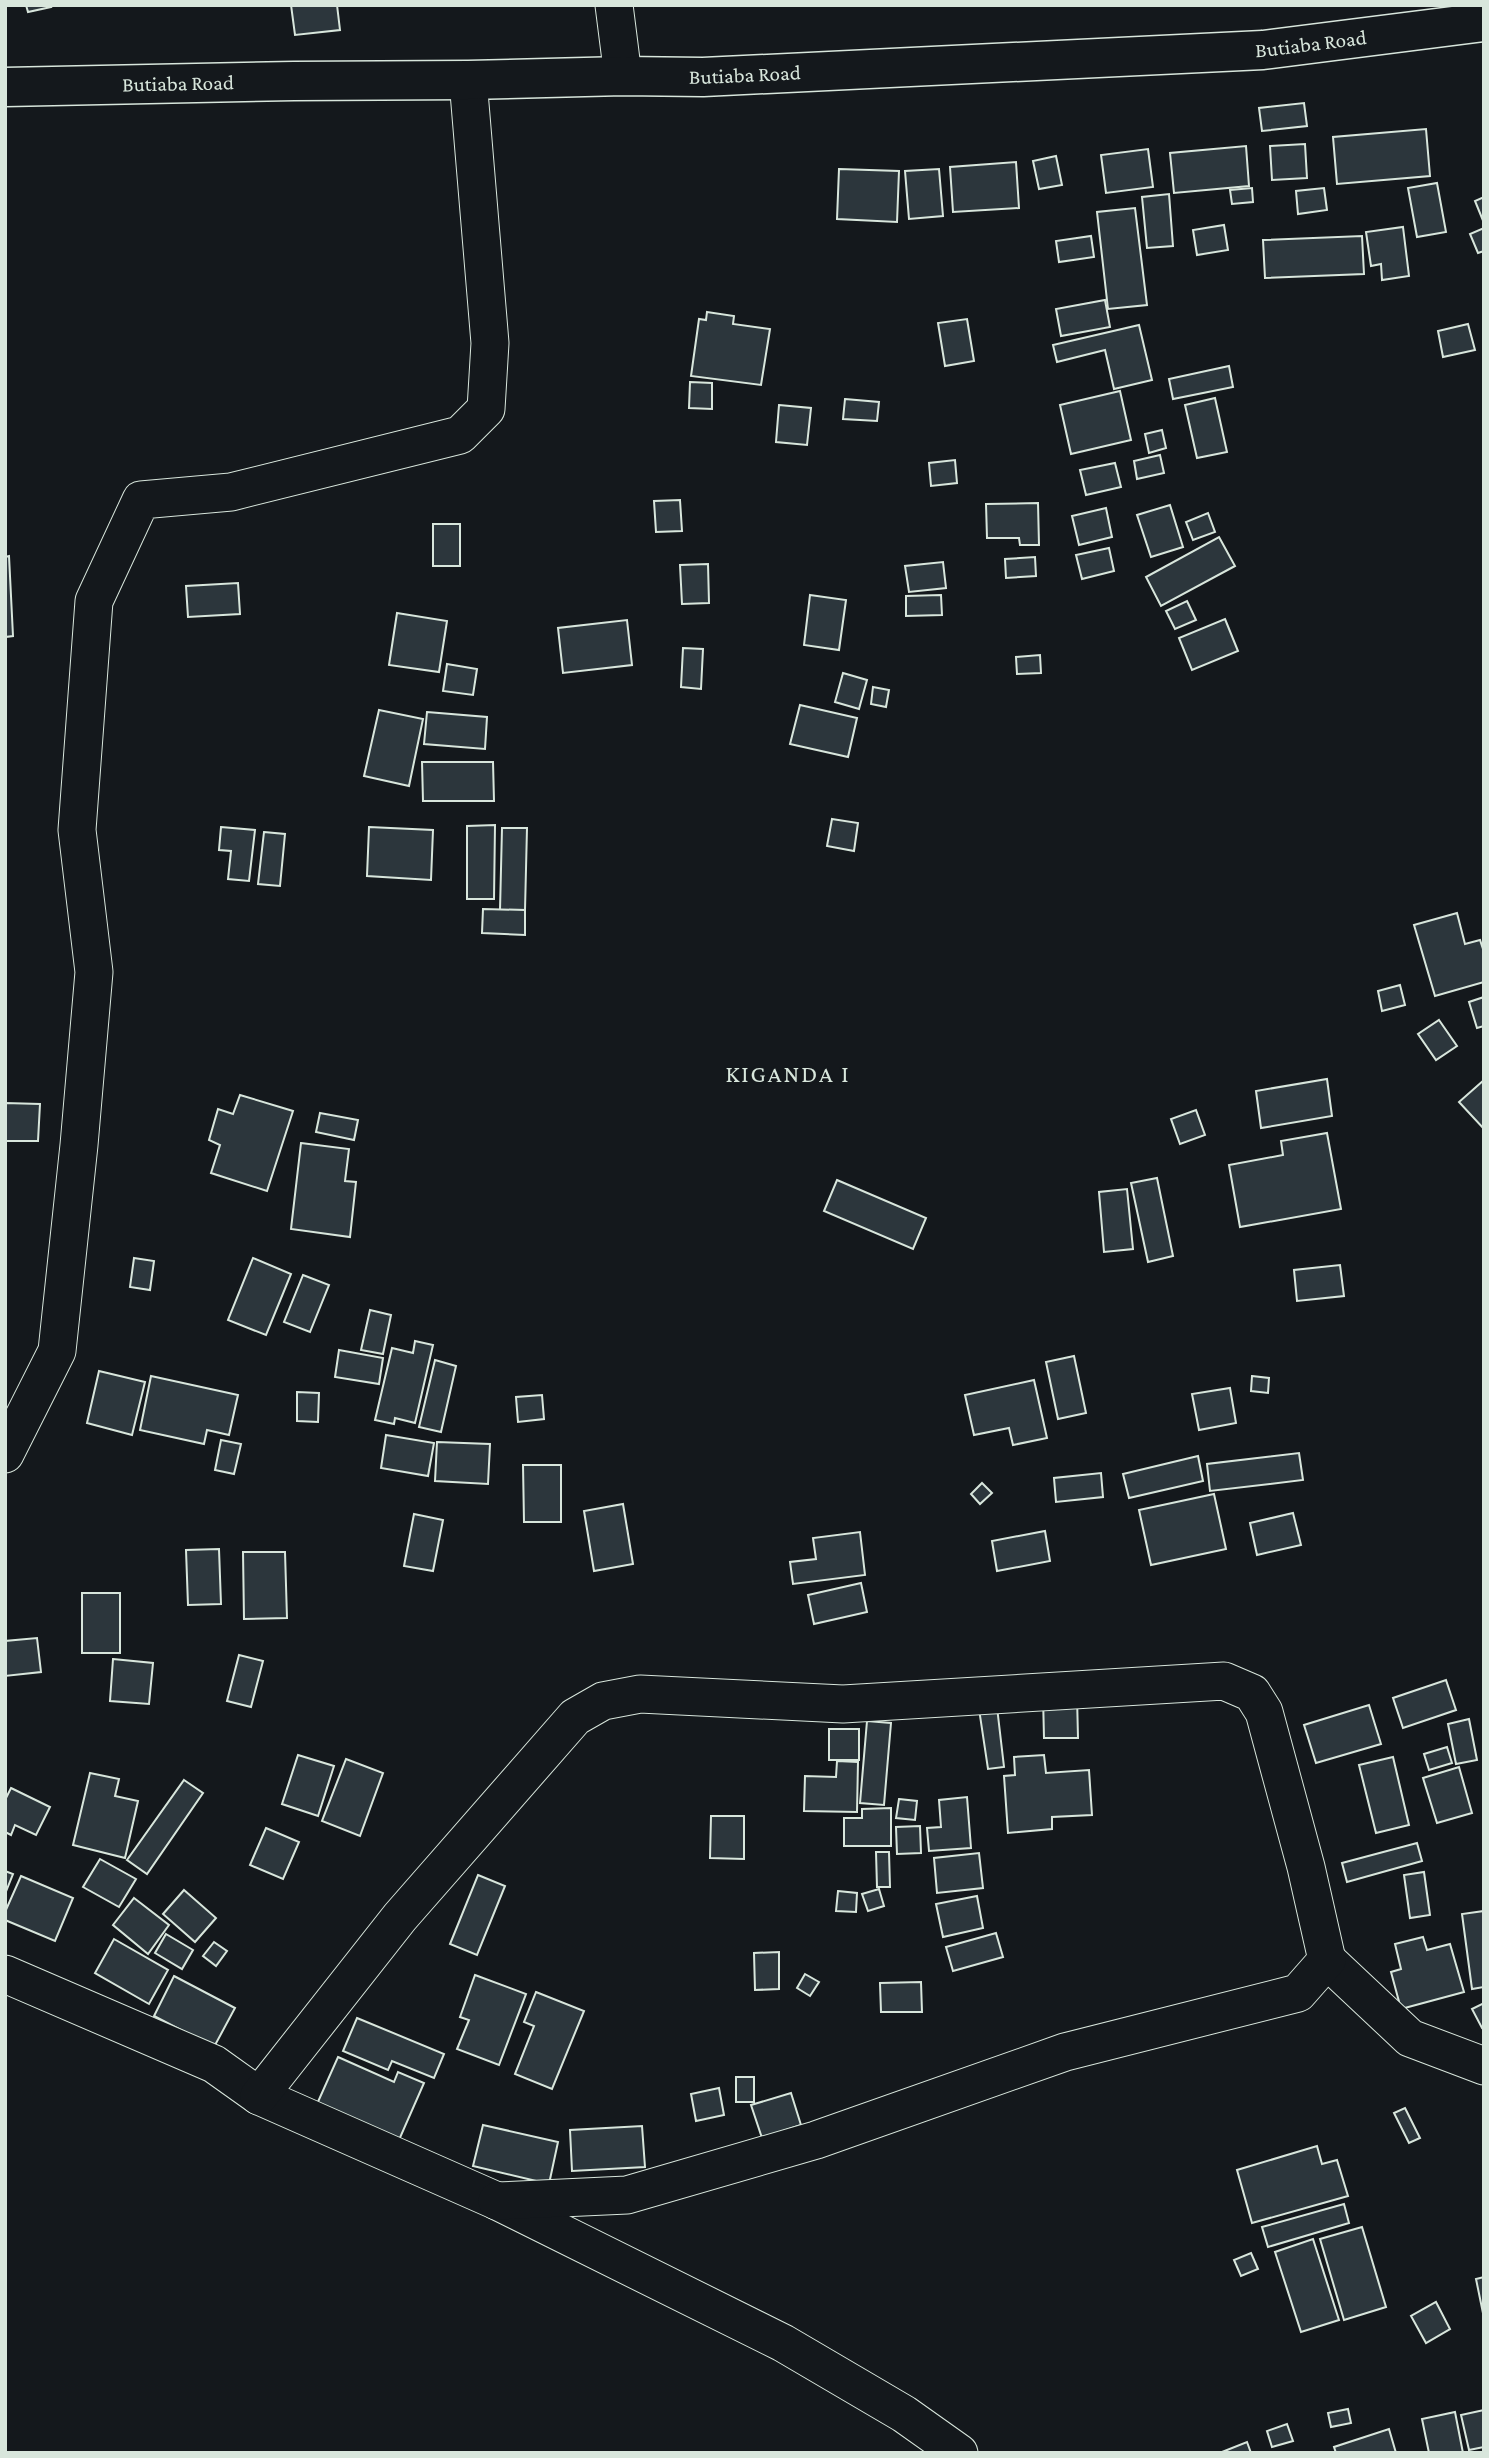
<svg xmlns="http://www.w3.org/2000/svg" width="1489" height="2458" font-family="'Crimson Pro',serif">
<rect width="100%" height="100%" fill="#14181c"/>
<!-- building -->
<g fill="#2c363c" stroke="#d8e6dc" stroke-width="2">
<polygon points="26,5 50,5 51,7 28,12"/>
<polygon points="291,5 337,5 340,30 295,35"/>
<polygon points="1304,103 1307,126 1262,131 1259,108"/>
<polygon points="1426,129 1430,176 1337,184 1333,137"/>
<polygon points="1305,144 1307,178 1272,180 1270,146"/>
<polygon points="1246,146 1249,186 1174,193 1170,153"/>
<polygon points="1148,149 1153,187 1106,193 1101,155"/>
<polygon points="1056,156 1062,185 1039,189 1033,161"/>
<polygon points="1016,162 1019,208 953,212 950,167"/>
<polygon points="839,169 899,171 897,222 837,219"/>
<polygon points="939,169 943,216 909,219 905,171"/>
<polygon points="1437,183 1446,232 1417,237 1408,188"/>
<polygon points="1252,188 1253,202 1232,204 1230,190"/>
<polygon points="1324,188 1327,210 1298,214 1296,191"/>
<polygon points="1169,194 1173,246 1147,248 1142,197"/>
<polygon points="1484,197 1484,223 1475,201"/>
<polygon points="1135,208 1147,305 1108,309 1097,212"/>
<polygon points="1224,225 1228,250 1197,255 1193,230"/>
<polygon points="1403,227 1409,276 1382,280 1381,264 1371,266 1366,232"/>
<polygon points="1484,228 1484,251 1478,253 1470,234"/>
<polygon points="1091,236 1094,257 1059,262 1056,241"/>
<polygon points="1362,236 1364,274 1265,278 1263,240"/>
<polygon points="1105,300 1110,327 1061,336 1056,309"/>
<polygon points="707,312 734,316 733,324 770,329 761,385 691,376 699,319 706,320"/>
<polygon points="967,319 974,361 945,366 938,323"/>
<polygon points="1468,324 1475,350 1443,357 1438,331"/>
<polygon points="1139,325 1152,380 1114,389 1105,350 1057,362 1053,345"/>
<polygon points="1229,366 1233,387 1173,399 1169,379"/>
<polygon points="690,382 712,383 712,409 689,408"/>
<polygon points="1120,391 1131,440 1071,454 1060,405"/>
<polygon points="1215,398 1227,452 1197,458 1185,405"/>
<polygon points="845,399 879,402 877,421 843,419"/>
<polygon points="779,405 811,408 807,445 776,442"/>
<polygon points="1162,430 1166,448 1149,453 1145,434"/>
<polygon points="1160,455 1164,473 1137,479 1134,461"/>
<polygon points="955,460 957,483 931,486 929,463"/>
<polygon points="1115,463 1121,487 1086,495 1080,470"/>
<polygon points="680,500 682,531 656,532 654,501"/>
<polygon points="1038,503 1039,545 1020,545 1019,538 987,538 986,504"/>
<polygon points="1170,505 1183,547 1151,557 1137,515"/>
<polygon points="1106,508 1112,537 1079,545 1072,516"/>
<polygon points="1208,513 1215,532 1193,540 1186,522"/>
<rect x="433" y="524" width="27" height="42"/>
<polygon points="1219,537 1235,566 1161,606 1146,577"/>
<polygon points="1109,548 1114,571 1082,579 1076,555"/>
<polygon points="9,556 13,636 5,637 5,557"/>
<polygon points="1035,557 1036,576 1006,578 1005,559"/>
<polygon points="943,562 946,588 909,592 905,566"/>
<polygon points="708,564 709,603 682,604 680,565"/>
<polygon points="238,583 240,614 188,617 186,586"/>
<polygon points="810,595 846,600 839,650 804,645"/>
<polygon points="941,595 942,615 906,616 906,596"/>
<polygon points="1187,601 1196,620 1175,629 1166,611"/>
<polygon points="397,613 447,621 439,672 389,665"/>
<polygon points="1225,619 1238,651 1192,670 1179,638"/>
<polygon points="627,620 632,665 563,673 558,628"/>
<polygon points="683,648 703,649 701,689 681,687"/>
<polygon points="1040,655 1041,673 1017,674 1016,657"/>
<polygon points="447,664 477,669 473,695 443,691"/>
<polygon points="843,673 867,680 859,709 835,702"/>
<polygon points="873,687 889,690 886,707 871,704"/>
<polygon points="800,705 857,718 848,757 790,744"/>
<polygon points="379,710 423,719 409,786 364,776"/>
<polygon points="427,712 487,717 485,749 424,744"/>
<polygon points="422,762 493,762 494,801 423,801"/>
<polygon points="832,819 858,823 854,851 827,846"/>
<polygon points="495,825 494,899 467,899 467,826"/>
<polygon points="221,827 255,830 249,881 228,879 231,851 219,850"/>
<polygon points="369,827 433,830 431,880 367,876"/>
<polygon points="502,828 527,828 525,910 500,910"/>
<polygon points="264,832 285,834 280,886 258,884"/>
<polygon points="483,909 525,910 525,935 482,933"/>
<polygon points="1457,913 1465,944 1480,940 1484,952 1484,982 1435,996 1414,925"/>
<polygon points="1400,985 1405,1005 1382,1011 1378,991"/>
<polygon points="1484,997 1484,1026 1477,1028 1469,1002"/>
<polygon points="1439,1020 1457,1046 1436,1060 1418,1034"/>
<polygon points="1327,1079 1332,1116 1261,1128 1256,1091"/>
<polygon points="1484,1080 1484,1129 1459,1102"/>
<polygon points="240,1095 293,1111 267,1191 211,1173 220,1145 209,1140 218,1109 233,1114"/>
<polygon points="5,1103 40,1104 38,1141 5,1141"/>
<polygon points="1196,1110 1205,1135 1180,1144 1171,1119"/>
<polygon points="320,1113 358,1120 354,1140 316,1132"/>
<polygon points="1327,1133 1341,1209 1240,1227 1229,1165 1283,1155 1281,1141"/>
<polygon points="301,1143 349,1149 345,1181 356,1182 350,1237 291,1229"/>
<polygon points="1157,1178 1173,1256 1148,1262 1131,1183"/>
<polygon points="837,1180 926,1218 913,1249 824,1211"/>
<polygon points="1127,1189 1133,1249 1104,1252 1099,1192"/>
<polygon points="134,1258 154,1261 150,1290 130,1287"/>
<polygon points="253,1258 291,1274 266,1335 228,1320"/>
<polygon points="1340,1265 1344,1296 1297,1301 1294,1270"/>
<polygon points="303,1275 329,1285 310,1332 284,1322"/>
<polygon points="370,1310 391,1315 383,1354 361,1350"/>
<polygon points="415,1341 433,1345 415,1423 395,1418 394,1424 375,1420 392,1348 413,1353"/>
<polygon points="339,1350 383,1358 379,1384 335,1377"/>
<polygon points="1074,1356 1086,1413 1058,1419 1046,1362"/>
<polygon points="435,1360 456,1366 441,1432 419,1427"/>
<polygon points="99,1371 145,1382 132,1435 87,1423"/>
<polygon points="151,1376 238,1395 229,1435 207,1430 204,1444 140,1430"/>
<polygon points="1252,1376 1269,1378 1268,1393 1251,1391"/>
<polygon points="1034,1380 1047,1438 1013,1445 1009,1428 974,1435 965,1395"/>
<polygon points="1230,1388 1236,1423 1199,1430 1192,1394"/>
<polygon points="297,1392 319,1393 318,1422 297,1421"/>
<polygon points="542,1395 544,1419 518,1422 516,1397"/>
<polygon points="386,1435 434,1443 428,1476 381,1468"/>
<polygon points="221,1440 241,1444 234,1474 215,1470"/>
<polygon points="437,1442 490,1444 488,1484 435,1481"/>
<polygon points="1299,1453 1303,1480 1210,1491 1207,1464"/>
<polygon points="1198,1456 1203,1481 1129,1498 1123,1474"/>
<polygon points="523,1465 561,1465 561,1522 524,1522"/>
<polygon points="1101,1473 1103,1497 1056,1502 1054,1478"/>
<polygon points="982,1483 992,1493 980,1504 971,1494"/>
<polygon points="1214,1494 1226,1549 1151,1565 1139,1510"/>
<polygon points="623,1504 633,1564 594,1571 584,1511"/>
<polygon points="1293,1513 1301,1545 1257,1555 1250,1523"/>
<polygon points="414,1514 443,1520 433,1571 404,1566"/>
<polygon points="1045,1531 1050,1561 997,1571 992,1541"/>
<polygon points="860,1532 865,1575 793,1584 790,1562 816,1559 813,1538"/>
<polygon points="219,1549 221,1604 188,1605 186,1550"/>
<polygon points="243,1552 285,1552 287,1618 244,1619"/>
<polygon points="861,1583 867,1612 814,1624 808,1595"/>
<rect x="82" y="1593" width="38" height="60"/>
<polygon points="37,1638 41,1672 5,1676 5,1641"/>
<polygon points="239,1655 263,1661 251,1707 227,1701"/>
<polygon points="113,1659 153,1663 149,1704 110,1701"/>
<polygon points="1446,1680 1456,1710 1403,1728 1393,1698"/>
<polygon points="1043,1696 1077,1696 1078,1738 1044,1738"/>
<polygon points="1369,1705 1381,1744 1316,1763 1304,1725"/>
<polygon points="997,1707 1004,1767 988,1769 979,1709"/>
<polygon points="1469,1719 1477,1760 1456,1764 1448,1724"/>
<polygon points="867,1721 891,1723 884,1805 860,1803"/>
<rect x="829" y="1729" width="30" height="31"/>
<polygon points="1447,1747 1452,1763 1429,1770 1424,1754"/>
<polygon points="298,1755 334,1766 318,1816 282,1804"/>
<polygon points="1044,1755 1046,1773 1089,1770 1092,1815 1052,1817 1052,1829 1008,1833 1004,1776 1015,1775 1014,1757"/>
<polygon points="1393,1757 1409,1825 1376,1833 1359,1765"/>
<polygon points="346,1759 383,1773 360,1836 322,1821"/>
<polygon points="837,1761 858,1762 857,1812 804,1811 805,1776 836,1777"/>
<polygon points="1459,1767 1472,1813 1437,1823 1423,1778"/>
<polygon points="90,1773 119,1779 115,1796 138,1801 125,1858 73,1845"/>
<polygon points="184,1780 203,1793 147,1874 127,1860"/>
<polygon points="11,1788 50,1807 36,1835 15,1825 11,1835 5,1832 5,1800"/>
<polygon points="967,1797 971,1848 929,1851 927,1828 941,1827 939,1800"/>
<polygon points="899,1799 917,1801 915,1820 896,1818"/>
<polygon points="891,1808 891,1846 844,1846 844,1818 862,1818 862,1809"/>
<polygon points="711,1816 744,1816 744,1859 710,1858"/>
<polygon points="920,1826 921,1853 897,1854 896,1827"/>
<polygon points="266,1828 299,1842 283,1879 250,1865"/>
<polygon points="1417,1843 1422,1861 1347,1882 1342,1863"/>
<polygon points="876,1852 889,1852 890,1887 877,1887"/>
<polygon points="979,1853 983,1888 937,1893 934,1858"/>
<polygon points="100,1859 136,1879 119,1907 83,1887"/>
<polygon points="5,1871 13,1874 5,1894"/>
<polygon points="1424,1872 1430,1915 1410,1918 1404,1875"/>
<polygon points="478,1875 505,1886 477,1955 450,1944"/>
<polygon points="21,1876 73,1898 55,1941 5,1920 5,1912"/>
<polygon points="879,1889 884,1906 868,1911 862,1894"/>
<polygon points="184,1890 216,1918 195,1942 163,1914"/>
<polygon points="838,1891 857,1893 856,1912 836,1911"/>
<polygon points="977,1896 983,1928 943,1937 936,1904"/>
<polygon points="134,1898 169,1925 148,1954 113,1925"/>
<polygon points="1484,1911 1484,1987 1472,1989 1462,1914"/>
<polygon points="996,1933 1003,1957 953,1971 946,1947"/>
<polygon points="166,1934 193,1950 182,1969 155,1953"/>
<polygon points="1423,1937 1427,1950 1450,1944 1464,1992 1401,2009 1391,1972 1401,1969 1395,1944"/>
<polygon points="114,1939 168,1970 149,2004 95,1973"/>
<polygon points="214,1942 227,1951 216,1966 203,1956"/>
<polygon points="779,1952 779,1989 755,1990 754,1953"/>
<polygon points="805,1974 819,1982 810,1996 797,1988"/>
<polygon points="475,1975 526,1994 499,2065 457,2049 469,2020 460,2017"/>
<polygon points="174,1976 235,2008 214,2047 154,2016"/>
<polygon points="921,1982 922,2012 881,2012 880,1983"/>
<polygon points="536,1992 584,2011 552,2089 515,2074 534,2026 524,2022"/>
<polygon points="1484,2003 1484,2027 1482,2028 1472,2009"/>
<polygon points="357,2018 444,2054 434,2078 392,2061 388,2070 343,2051"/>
<polygon points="338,2057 394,2082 398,2072 424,2083 399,2140 317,2104"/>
<rect x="736" y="2077" width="18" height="25"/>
<polygon points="719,2088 724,2115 696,2121 691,2094"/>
<polygon points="791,2093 801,2125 762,2138 751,2105"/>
<polygon points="1405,2108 1420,2138 1409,2143 1394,2113"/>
<polygon points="483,2125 558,2142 549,2184 473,2166"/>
<polygon points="642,2126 645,2167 572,2171 570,2130"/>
<polygon points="1317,2146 1322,2164 1337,2160 1348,2196 1252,2223 1237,2170"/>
<polygon points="1344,2204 1349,2223 1268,2247 1262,2227"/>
<polygon points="1362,2227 1386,2307 1344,2320 1320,2239"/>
<polygon points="1313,2239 1339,2320 1301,2332 1275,2252"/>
<polygon points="1251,2253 1258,2269 1241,2276 1234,2260"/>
<polygon points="1484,2277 1484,2318 1476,2279"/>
<polygon points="1436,2302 1450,2329 1426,2343 1411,2316"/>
<polygon points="1348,2409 1351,2423 1331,2427 1328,2413"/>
<polygon points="1484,2410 1484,2447 1469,2450 1461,2415"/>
<polygon points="1455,2412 1463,2453 1429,2453 1422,2419"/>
<polygon points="1287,2424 1293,2441 1272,2447 1267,2431"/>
<polygon points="1389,2429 1396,2453 1336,2453 1334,2447"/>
<polygon points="1247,2442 1251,2453 1222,2453 1222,2452"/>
</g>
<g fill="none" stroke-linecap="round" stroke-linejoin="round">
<!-- minor casing -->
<g stroke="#d8e6dc" stroke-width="39">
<g id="minor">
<polyline points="614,5 623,76"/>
<polyline points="5,1454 57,1351 79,1145 94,972 77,830 94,601 141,500 231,492 460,435 486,409 490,343 468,80"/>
<polyline points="1327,1960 1410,2038 1484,2066"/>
<polyline points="5,1974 214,2064 259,2096 497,2201 783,2343 904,2414 959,2453"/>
<polyline points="259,2096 400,1917 575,1717 603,1701 640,1694 843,1704 1224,1681 1252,1693 1264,1712 1306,1867 1327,1960 1298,1993 1065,2052 816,2140 627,2195 497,2201"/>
</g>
</g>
<!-- major casing -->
<g stroke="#d8e6dc" stroke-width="41">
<g id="major">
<path id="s1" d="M5,87L294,81L468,80L623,76L703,77L1263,50L1484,22"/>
</g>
</g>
<!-- minor -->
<use href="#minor" stroke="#14181c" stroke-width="37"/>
<!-- major -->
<use href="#major" stroke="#14181c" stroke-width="38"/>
</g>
<g text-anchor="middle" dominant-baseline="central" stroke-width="5" stroke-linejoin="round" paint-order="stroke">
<!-- street labels -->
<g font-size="21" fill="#d8e6dc" stroke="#14181c">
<text stroke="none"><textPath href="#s1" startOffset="1307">Butiaba Road</textPath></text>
<text stroke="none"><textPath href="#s1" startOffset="740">Butiaba Road</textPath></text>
<text stroke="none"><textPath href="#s1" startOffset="173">Butiaba Road</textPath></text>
</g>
<!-- quarter labels -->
<g font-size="24" letter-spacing="2" fill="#d8e6dc" stroke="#14181c">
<text x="788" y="1073">KIGANDA I</text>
</g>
</g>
<!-- border -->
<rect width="1489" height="2458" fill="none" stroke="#d8e6dc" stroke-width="14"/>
</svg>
